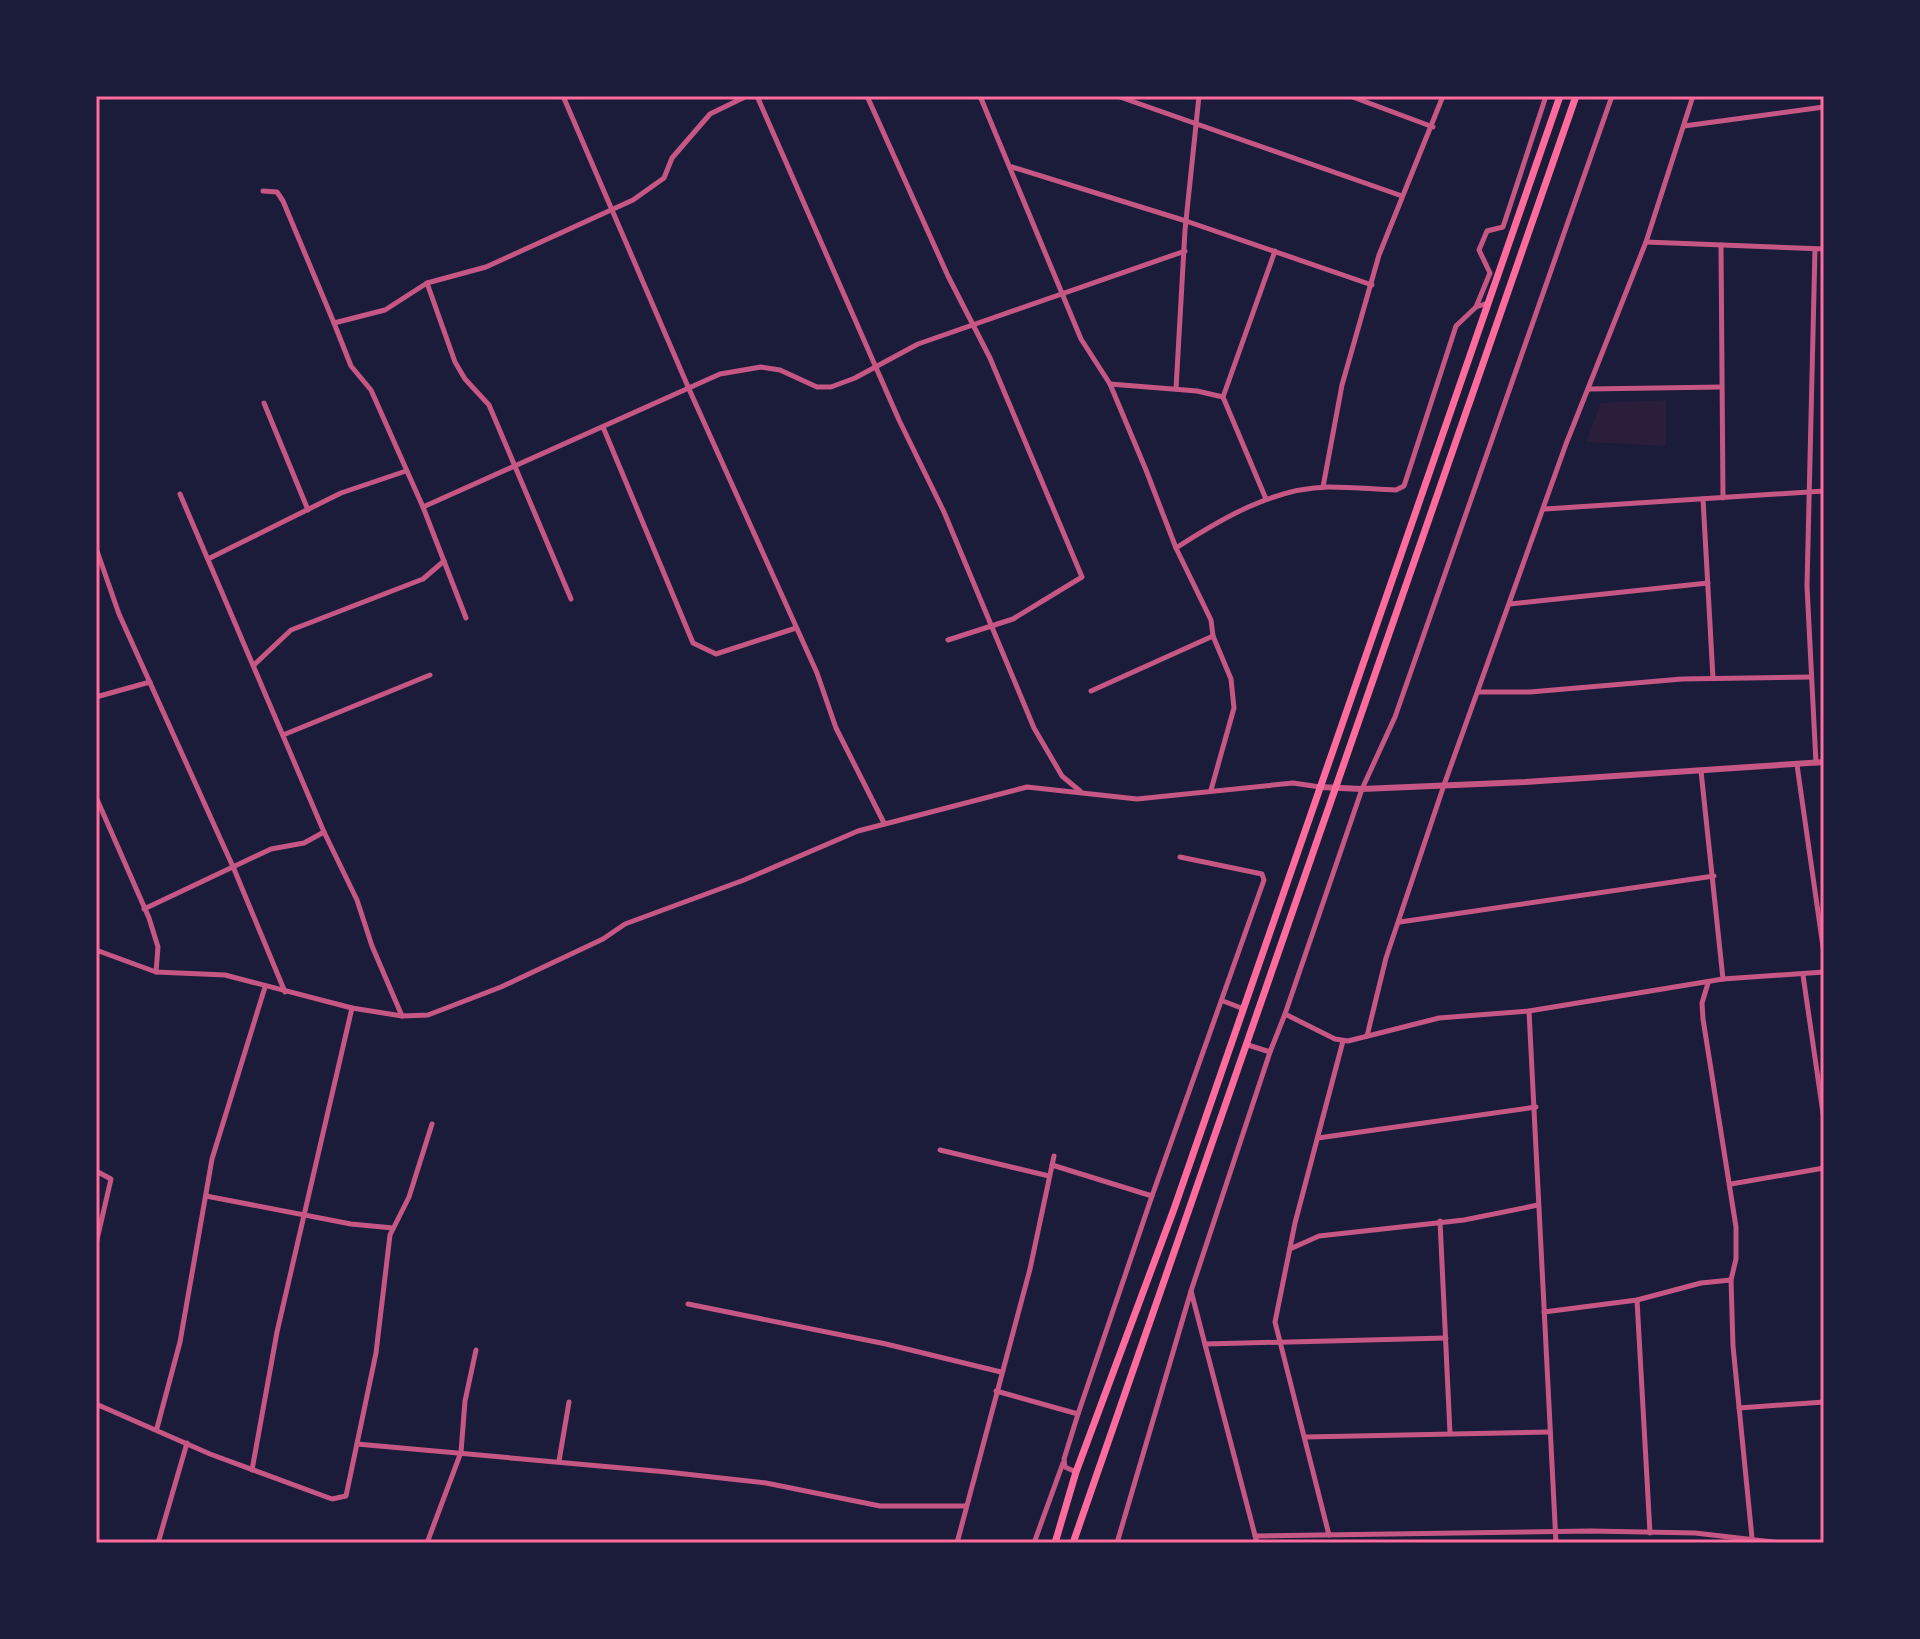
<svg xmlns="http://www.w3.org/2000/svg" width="1920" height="1639" font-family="'Nunito Sans',sans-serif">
<rect width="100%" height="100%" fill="#1b1b3a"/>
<!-- green -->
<polygon fill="#2a1e3b" points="1666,400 1666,446 1586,442 1601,403"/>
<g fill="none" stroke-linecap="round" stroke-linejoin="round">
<!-- minor -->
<g stroke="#c65784" stroke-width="5">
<polyline points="563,96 689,389 817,673 836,728 884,823"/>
<polyline points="757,96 899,420 944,512 1034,728 1062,776 1080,791"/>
<polyline points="867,96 948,276 990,358 1082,577 1013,619 948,640"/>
<polyline points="980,96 1081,339 1110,384 1146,470 1176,548 1211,620 1213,636 1231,679 1234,708 1211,790"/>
<polyline points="1117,96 1402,196"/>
<polyline points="1350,96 1433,127"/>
<polyline points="1684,126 1824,107"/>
<polyline points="1012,167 1186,221 1372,285"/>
<polyline points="263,191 277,192 283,201 334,323"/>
<polyline points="1646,242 1824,249"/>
<polyline points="1721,245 1723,498"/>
<polyline points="1815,249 1807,586 1816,763"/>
<polyline points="427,283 455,362 465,379 489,405 571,599"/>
<polyline points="1476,307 1490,273 1479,250 1487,231 1503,227 1546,96"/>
<polyline points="1110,384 1197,391 1223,397"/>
<polyline points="1176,389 1185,230 1199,96"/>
<polyline points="1589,389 1721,387"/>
<polyline points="264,403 308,510"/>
<polyline points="603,427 693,643 716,654 796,628"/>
<polyline points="1323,487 1342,385 1379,255 1443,96"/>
<polyline points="180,494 324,832 357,900 372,946 402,1016"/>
<polyline points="1266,499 1223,397 1275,251"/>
<polyline points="1703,499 1713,678"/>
<polyline points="423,507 720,374 761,367 780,370 817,387 831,387 855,378 918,344 1185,251"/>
<polyline points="1545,509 1824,491"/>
<polyline points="96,548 119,614 234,869 285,992"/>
<path d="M1176,548C1221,519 1273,488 1328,487C1351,487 1373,489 1396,490L1404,486L1456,326L1476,307L1488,303"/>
<polyline points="208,559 341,493 406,471"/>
<polyline points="1510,604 1708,583"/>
<polyline points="466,618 423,507 371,390 351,366 334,323 385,310 427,283 486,267 633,200 664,178 672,158 710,114 747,96"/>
<polyline points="254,665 291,630 423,579 444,561"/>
<polyline points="1091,691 1213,636"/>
<polyline points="1479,692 1530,692 1682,679 1811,677"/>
<polyline points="96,697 150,682"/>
<polyline points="283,735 430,675"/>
<polyline points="1797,765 1824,954"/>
<polyline points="1701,771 1723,979"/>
<polyline points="96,797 149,918 158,947 156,972"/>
<polyline points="144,909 271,849 304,843 324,832"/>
<polyline points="1400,922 1714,876"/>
<polyline points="96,950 156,972 225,975 352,1008 402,1016 428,1015 501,987 603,939 625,924 744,880 858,831 1027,787 1137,799 1293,783 1320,787"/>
<polyline points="1803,975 1824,1120"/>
<polyline points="1708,983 1702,1003 1703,1019 1736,1227 1736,1259 1731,1280 1733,1346 1752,1538"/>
<polyline points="1223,1001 1244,1009"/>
<polyline points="1529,1011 1556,1543"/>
<polyline points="1285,1014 1362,789 1395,717 1612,96"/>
<polyline points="1367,1036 1386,958 1444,785 1566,444 1646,242 1693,96"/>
<polyline points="1248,1045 1270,1052 1285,1014 1335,1039 1348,1041 1439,1018 1529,1011 1723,979 1824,972"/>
<polyline points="1318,1138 1536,1107"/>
<polyline points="940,1150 1049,1176"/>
<polyline points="1052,1165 1152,1196 1078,1414"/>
<polyline points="96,1171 111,1179 96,1244"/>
<polyline points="1731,1184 1824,1168"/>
<polyline points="206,1196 351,1224 393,1228"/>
<polyline points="1152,1196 1264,880 1262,874 1180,857"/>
<polyline points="1440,1221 1450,1433"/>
<polyline points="1290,1249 1319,1236 1464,1220 1538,1205"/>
<polyline points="1637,1300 1650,1533"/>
<polyline points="688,1304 886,1344 1001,1372"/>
<polyline points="1544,1312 1637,1300 1701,1283 1731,1280"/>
<polyline points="1205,1344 1446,1338"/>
<polyline points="996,1391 1078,1414 1064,1459 1065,1467 1076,1472"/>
<polyline points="96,1404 210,1454 332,1499 346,1496 376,1353 390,1235 409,1197 432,1124"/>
<polyline points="1739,1408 1824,1402"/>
<polyline points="157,1428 180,1342 212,1159 265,987"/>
<polyline points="1306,1437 1550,1432"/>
<polyline points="357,1444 667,1472 766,1483 880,1506 966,1506"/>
<polyline points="559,1461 569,1402"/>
<polyline points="252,1470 277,1332 352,1008"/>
<polyline points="1329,1535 1275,1322 1295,1223 1343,1041"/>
<polyline points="1255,1536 1591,1531 1695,1533 1783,1543"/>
<polyline points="158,1543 187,1443"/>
<polyline points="427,1543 461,1452 465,1401 476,1350"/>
<polyline points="957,1543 1030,1269 1054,1156"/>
<polyline points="1034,1543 1063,1463"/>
<polyline points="1117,1543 1191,1291"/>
<polyline points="1257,1543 1191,1291 1270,1052"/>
</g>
<!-- tertiary -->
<polyline stroke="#c65784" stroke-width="6" points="1320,787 1362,789 1525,782 1824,762"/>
<!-- primary -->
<g stroke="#ff6b9d" stroke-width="7">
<polyline points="1055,1543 1076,1472 1174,1209 1560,96"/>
<polyline points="1073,1543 1576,96"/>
</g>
</g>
<!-- border -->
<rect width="1920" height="1639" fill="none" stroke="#1b1b3a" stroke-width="196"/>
<rect x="98" y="98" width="1724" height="1443" fill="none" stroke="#ff6b9d" stroke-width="3"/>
</svg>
